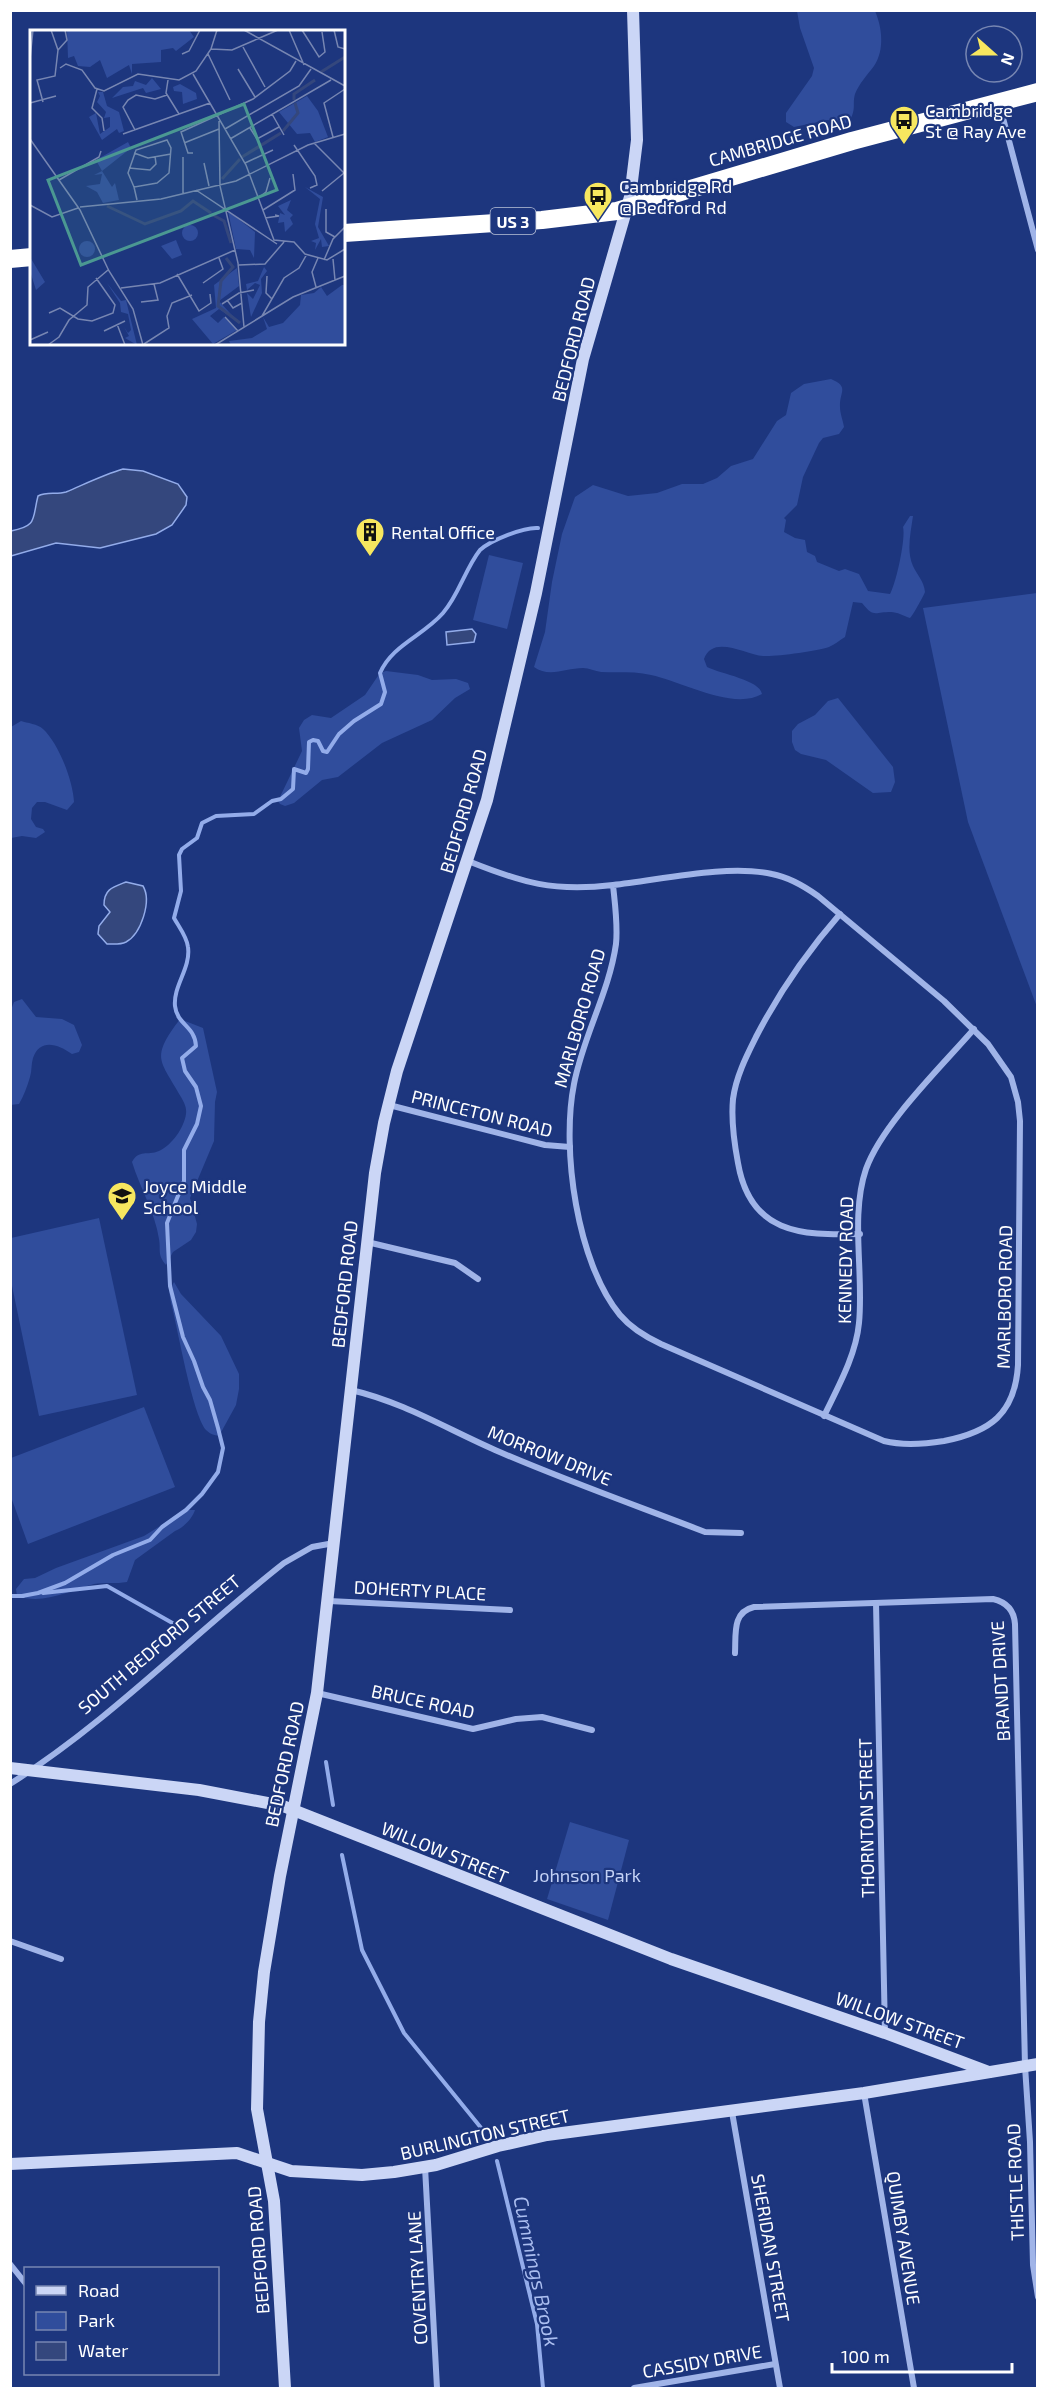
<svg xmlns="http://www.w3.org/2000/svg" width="1048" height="2399" font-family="'Exo 2',sans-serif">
<rect width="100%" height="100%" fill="#1d367e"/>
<!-- green -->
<g fill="#304d9c">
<path d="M797,11H875C882,27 885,50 874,66C867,75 859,84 855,94C852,105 857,108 849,122L841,124L828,120L794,127L786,122V113L812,76L814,68L800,28Z"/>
<path d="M831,379C850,387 839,392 840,407C840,414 843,420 844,427L839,434L823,438L819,443L803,477L797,505L784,518L786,520L784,532L795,538L805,540L807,552L815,556L817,562L839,571L845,569L859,574L868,591L890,594C896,584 906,538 903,527L910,516H913C911,531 906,551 913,566C917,575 924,581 925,592C924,595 912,617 910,618C904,616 897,612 891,612C874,612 874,618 862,603L853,602L845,637C840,640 834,645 829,647C817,651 775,657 763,656C746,655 713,634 704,659L707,667C721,674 760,680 762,694C733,711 681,681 651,675C635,671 617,673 601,672C595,671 589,668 583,668C566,668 549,678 534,667L545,632L552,582L562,534L575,497L593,485L628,496L657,493L682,484H703L717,478L731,466L753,459L777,421L786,415L791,393L804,384Z"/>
<polygon points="489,555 523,563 507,629 473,620"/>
<polygon points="1037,593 1038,593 1037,1007 968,822 923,608"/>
<polygon points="386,671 418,675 432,680 456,679 468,683 470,689 455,698 432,720 382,743 338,777 322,780 294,803 285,806 280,804 278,801 302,751 299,728 304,720 312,715 331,718 365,695 380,673"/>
<polygon points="838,698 893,767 895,782 891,792 873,793 826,760 801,754 795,750 792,742 792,731 798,724 815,715 828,701"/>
<path d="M21,721C27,723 38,724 43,729C59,744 73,781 74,802L67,810L45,802H37L32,808L31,819L36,827L43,829L45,832L36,838L22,836L11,838V727Z"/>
<path d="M22,999L36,1017L62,1019L74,1025L82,1045L79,1052L72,1054C58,1044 40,1038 33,1058C31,1064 32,1071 30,1077C27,1087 24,1095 19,1104L10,1105L11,1010L14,1002Z"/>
<path d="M180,1019L203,1028L217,1092L215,1102L214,1141L190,1198L197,1224L196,1232L191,1240L173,1252L166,1265C157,1254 161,1251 159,1239C155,1212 140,1188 132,1162C139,1149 147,1156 159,1151C172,1145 184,1128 186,1114C187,1108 184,1102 181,1097C160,1059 150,1059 180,1019Z"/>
<polygon points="99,1218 137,1395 39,1416 11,1281 11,1238"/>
<path d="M174,1282L181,1294L221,1336L239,1374V1389L236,1405L219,1436C214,1435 210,1434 206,1430C192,1413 178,1329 171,1303L169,1291Z"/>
<polygon points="144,1407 175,1487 28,1544 11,1497 11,1458"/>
<path d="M186,1510H195C192,1519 183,1528 175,1531L135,1560L127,1582C116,1584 104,1582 94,1584C68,1591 44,1605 17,1596L16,1589L24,1579L35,1578L56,1568L144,1536Z"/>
<polygon points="570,1822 629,1840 608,1920 547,1899"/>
</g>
<!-- water -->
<g fill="#34477d" stroke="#93acea" stroke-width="1.5">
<path d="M123,469L143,471L178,484L187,497L186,505L172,525L156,534L100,548L56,543L11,556V531C38,526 32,519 38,496C47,491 56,495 66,492C85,484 103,475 123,469Z"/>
<polygon points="472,629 476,634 474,642 447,645 446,632"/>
<path d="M126,882L143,886C152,901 141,934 126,942C120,945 113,944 107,944L98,934L99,926L110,912L104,905C104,889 113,887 126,882Z"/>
</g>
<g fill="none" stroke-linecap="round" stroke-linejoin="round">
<!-- stream -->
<g stroke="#93acea" stroke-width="4">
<polyline points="43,1593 107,1586 183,1629"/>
<polyline points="10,1596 23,1596"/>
<path d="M22,1596L38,1593L65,1583L113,1555L150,1540L162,1527L186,1510L202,1494L218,1472L223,1448L218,1428L210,1400L203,1387L194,1361L183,1337L170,1286L167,1223L184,1181V1150L197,1124L201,1106L196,1087L185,1071L182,1058L196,1046C195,1026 177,1025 175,1006C173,986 191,968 188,947C187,937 179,927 174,918L181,891L179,855L182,849L197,838L202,823L216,816L254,814L272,801L281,799L293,789L294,769L306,773L308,769L309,742L313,740L318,741L323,751L327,752L339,734L354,721L381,704L385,692L380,673C392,645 423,636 443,613C459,595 465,569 480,550C491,540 524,527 538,528"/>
<polyline points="326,1762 333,1805"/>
<polyline points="342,1855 362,1950 404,2033 482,2129"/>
<polyline points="497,2161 537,2324 543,2388"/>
</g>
<!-- street -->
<g stroke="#a0b4e8" stroke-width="6">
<polyline points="999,103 1038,250"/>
<path d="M468,861C523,883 553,892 613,885C615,905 618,925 616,944C609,993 583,1036 574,1084C561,1149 577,1263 620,1315C631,1328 646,1337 661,1344L884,1441C904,1446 925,1444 944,1441C990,1432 1015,1414 1018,1365L1020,1121L1018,1102L1011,1077L988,1044L944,1001L818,896C804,886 788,877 772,874C727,864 660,880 613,885"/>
<path d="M840,914C806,953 781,989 757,1035C747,1055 736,1076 733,1099C731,1120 734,1142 738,1163C750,1233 800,1236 860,1234"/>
<polyline points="389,1105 545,1145 570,1147"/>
<polyline points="367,1242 455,1263 478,1279"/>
<path d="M351,1390C403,1402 447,1429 495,1450C564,1480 635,1505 705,1532L741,1533"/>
<path d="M824,1416C838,1387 856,1355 859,1323C864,1273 850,1216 866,1169C882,1124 942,1066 974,1029"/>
<polyline points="329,1601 510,1610"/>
<polyline points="876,1603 885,2033"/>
<path d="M735,1653C736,1634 732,1612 754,1607L993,1599C1006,1602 1014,1610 1015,1624L1025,2066L1030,2142L1033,2265L1038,2297"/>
<polyline points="317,1693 473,1729 516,1719 542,1717 592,1730"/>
<path d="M10,1784C110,1721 192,1635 284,1563L312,1547L334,1543"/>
<polyline points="10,1941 61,1959"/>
<polyline points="864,2093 914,2388"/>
<polyline points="732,2112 780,2388"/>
<polyline points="425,2167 437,2388"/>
<polyline points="10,2264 26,2284"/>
<polyline points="634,2388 775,2364"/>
</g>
<!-- secondary -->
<g stroke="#cbd6f6" stroke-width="12">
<polyline points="10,1768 199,1790 283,1806 671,1959 885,2033 989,2072"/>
<polyline points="10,2164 237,2153 291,2171 362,2175 394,2172 436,2165 498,2146 547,2135 864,2093 1038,2064"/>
<polyline points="285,2388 274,2201 257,2109 259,2022 264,1972 280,1876 317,1693 375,1173 384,1123 397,1071 487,800 536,593 583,359 630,197 637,140 633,10"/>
</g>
<!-- highway -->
<g stroke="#fff" stroke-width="18">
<polyline points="344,233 542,220 617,211 852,141 1038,92"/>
<polyline points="10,259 32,257"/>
</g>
</g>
<!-- icons -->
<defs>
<g id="bus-pin" transform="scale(1.5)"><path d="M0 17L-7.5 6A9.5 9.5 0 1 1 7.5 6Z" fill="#f7e75f" stroke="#1d367e"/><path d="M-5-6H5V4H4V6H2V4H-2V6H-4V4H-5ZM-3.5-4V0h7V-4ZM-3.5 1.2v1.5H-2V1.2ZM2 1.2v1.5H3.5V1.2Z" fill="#111"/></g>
<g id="building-pin" transform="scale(1.5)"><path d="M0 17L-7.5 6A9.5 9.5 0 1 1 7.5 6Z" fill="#f7e75f" stroke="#1d367e"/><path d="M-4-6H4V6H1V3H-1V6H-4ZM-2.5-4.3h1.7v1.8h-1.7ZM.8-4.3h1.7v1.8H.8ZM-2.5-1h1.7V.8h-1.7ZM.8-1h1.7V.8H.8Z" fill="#111"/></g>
<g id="school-pin" transform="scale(1.5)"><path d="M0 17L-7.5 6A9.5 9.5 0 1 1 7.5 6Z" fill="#f7e75f" stroke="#1d367e"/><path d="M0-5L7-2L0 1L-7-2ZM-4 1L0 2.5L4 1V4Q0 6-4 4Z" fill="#111"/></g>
</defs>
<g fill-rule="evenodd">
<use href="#bus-pin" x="904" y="120"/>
<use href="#bus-pin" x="598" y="196"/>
<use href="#building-pin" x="370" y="532"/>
<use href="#school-pin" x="122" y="1196"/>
</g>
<g text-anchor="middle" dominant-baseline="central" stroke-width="4.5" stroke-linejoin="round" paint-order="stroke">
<!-- shield labels -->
<rect fill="#1d367e" stroke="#bbc3d8" stroke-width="1.5" x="490.5" y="208" width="45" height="26" rx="4.5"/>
<g font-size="16" font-weight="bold" fill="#fff">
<text x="513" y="221">US 3</text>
</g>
<!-- poi labels -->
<g font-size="18" fill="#fff" stroke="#1d367e" text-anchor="start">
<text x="925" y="110">Cambridge<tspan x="925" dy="21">St @ Ray Ave</tspan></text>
<text x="619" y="186">Cambridge Rd<tspan x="619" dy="21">@ Bedford Rd</tspan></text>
<text x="391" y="532">Rental Office</text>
<text x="143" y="1186">Joyce Middle<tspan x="143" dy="21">School</tspan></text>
</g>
<!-- street labels -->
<g font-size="18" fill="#fff" stroke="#1d367e">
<text transform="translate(780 140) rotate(-16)">CAMBRIDGE ROAD</text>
<text transform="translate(573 339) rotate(-76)">BEDFORD ROAD</text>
<text transform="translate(463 811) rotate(-74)">BEDFORD ROAD</text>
<text transform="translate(579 1018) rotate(-74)">MARLBORO ROAD</text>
<text transform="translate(482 1113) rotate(14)">PRINCETON ROAD</text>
<text transform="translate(845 1260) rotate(-89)">KENNEDY ROAD</text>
<text transform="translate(344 1284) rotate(-84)">BEDFORD ROAD</text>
<text transform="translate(1004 1297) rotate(-89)">MARLBORO ROAD</text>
<text transform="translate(550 1455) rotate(22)">MORROW DRIVE</text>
<text transform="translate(420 1590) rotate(3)">DOHERTY PLACE</text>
<text transform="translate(159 1644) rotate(-40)">SOUTH BEDFORD STREET</text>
<text transform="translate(1000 1681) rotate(-93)">BRANDT DRIVE</text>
<text transform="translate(423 1701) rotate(12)">BRUCE ROAD</text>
<text transform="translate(284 1764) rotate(-78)">BEDFORD ROAD</text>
<text transform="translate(866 1818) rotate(-91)">THORNTON STREET</text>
<text transform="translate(445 1852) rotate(22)">WILLOW STREET</text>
<text transform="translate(900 2020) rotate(20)">WILLOW STREET</text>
<text transform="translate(485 2134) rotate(-13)">BURLINGTON STREET</text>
<text transform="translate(1015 2182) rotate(-92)">THISTLE ROAD</text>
<text transform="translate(904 2238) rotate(81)">QUIMBY AVENUE</text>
<text transform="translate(771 2248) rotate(80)">SHERIDAN STREET</text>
<text transform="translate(258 2250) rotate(-94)">BEDFORD ROAD</text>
<text transform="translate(417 2278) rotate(-93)">COVENTRY LANE</text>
<text transform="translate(702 2361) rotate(-10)">CASSIDY DRIVE</text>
</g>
<!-- park labels -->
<g font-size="18" fill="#c4d2f6" stroke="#1d367e">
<text x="587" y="1875">Johnson Park</text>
</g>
<!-- water labels -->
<g font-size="20" font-style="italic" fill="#abbef0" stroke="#1d367e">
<text transform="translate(537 2271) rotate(78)">Cummings Brook</text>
</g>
</g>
<!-- overview -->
<g transform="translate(30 30)">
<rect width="315" height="315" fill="#1d367e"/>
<path d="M37,0H159L164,7L146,21L143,18L131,20V32L102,34V44L99,35L77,48L70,30L60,37L48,36L44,26L38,28ZM122,48L131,59L116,63L113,58L82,68L93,57L103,56L105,51L116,55ZM150,54L166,63L167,69L153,74L152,62L144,61L143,57ZM68,62H73L77,76L89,82L94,101L89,103L87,99L72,110L59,87L66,83L70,104L80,97V87L74,88L76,82L67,72L70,66ZM277,66L288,81L298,107L285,112L280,103L267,104L249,82ZM98,112L101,118L72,141L82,157L85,153L89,170L73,173L67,162L56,156L70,154L72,144L64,145L72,141L66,130ZM275,157L293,167L288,197L299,216L292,217L291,209L285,220L286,213L281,211L289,208L285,194L290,169ZM261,170L257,180L263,185L260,188L263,194L255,202L254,192L248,193L250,183L255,185L248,176ZM198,181L225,202L224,228L220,220L206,219ZM152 203a8 8 0 1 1 16 0a8 8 0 1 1-16 0ZM146,210L152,225L142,229L131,216ZM49 219a8 8 0 1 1 16 0a8 8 0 1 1-16 0ZM0,227L15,252L6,260L0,241ZM234,237L237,241L231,249L232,263L221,287L217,263L223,269L230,255L225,253L217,260L216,254L228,251ZM207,238L209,256L189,271L208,292L189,279L180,286L188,293L194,287L207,300L183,314L162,289L186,278L184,255ZM77,253L91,271L96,270L107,315L95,308L99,306L94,297L98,303L101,300L98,284L91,282L90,273ZM312,255H315V315H201L199,311L222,308L237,299L233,287L239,297L253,293L270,275L271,265L284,263L291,257L297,266Z" fill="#304d9c"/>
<path fill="none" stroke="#34477d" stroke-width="3" d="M291,42L315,27M264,70V64L285,50M253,101L268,83L265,73M212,127L251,103M192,149L210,129M77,176L115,194L151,181L163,171L181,183M181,184L194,191L201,213M196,228L203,237L191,251L188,276L210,293"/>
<path fill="none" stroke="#7786b2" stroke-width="1.5" d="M21,0L28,20L37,10L35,0M214,0L315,56M259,0L274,35M272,0L289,27L295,22L292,2M304,0L308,17L315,19M213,17L235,57M181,19L202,20L248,0M152,24L159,21L170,0M178,24L200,70M0,29L3,0M30,38L36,34L52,40L65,58L74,61L108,44L149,50L166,41L181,19L187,0M208,39L225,67M163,44L216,135L244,210L264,212L275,224L297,230L315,219M138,50L136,63L149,84M67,59L62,78L72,88L74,101M13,72L7,50L25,46L28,20M0,73L26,66M242,84L254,105M189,91L190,156L208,233L214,297M220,98L227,109L249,97M195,99L269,56L281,39M105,100L93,77L98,70L106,65L125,69L137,65M93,104L180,73M303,107L294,73L315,59M0,109L50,180L79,241L103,279L113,315M200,109L301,50M154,113L189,99M284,113L315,144M264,115L285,146L287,155L280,158M104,123L118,128L141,124M163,123H158L151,102L223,69L260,41L266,31M153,127V163M174,133L179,156M215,133L243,120M99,138L120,140L126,134L125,126M29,150L69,127L71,121M104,157L98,143L106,120L137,110L141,118L139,143L127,153L104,157L107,170M166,160L247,214M292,161L314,143M228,168L236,162L240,148M0,175L22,187L48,178M50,177L131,169L206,151L278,115L315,104M296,179V202L305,207M233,180L265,160L263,144M235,188L249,186L245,185M303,229L305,250M294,230L303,209L315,197M209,235L235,234L254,212M147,244L169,281L181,273L180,264M237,246L236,263L242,269M173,253L193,239L189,228M286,257L282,242L288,228M91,258L130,253L205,220M197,270L203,278L212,273M111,272L128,270L124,254M192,274L209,263L224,260M19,283L30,278L48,289L62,291L83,283L85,275L66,248M232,286L254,248L269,238L277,224M195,287L208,301M87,294L95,315M74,301L95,291M0,310L18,302M114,314L139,298L137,286L142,273L162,265M18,315L29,307L39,290L57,275L58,257L78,240M185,315L263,267L315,246"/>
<path fill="#4b9892" fill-opacity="0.15" stroke="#4b9892" stroke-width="3" d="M214,74L247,160L51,235L18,150Z"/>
<rect width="315" height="315" fill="none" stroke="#fff" stroke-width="3"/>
</g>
<!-- border -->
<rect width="1048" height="2399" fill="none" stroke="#ffffff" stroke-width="24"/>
<!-- legend -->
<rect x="24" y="2267" width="195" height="108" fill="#1d367e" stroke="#7786b2" stroke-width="1.5"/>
<rect x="36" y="2286" width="30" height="9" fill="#cbd6f6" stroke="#7786b2" stroke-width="1.5"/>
<text x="78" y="2297" font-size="18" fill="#ffffff">Road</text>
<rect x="36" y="2312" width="30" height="18" fill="#304d9c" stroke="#7786b2" stroke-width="1.5"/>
<text x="78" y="2327" font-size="18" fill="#ffffff">Park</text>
<rect x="36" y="2342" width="30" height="18" fill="#34477d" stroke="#7786b2" stroke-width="1.5"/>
<text x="78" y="2357" font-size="18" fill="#ffffff">Water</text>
<!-- north arrow -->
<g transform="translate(994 54) rotate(111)"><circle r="28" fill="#1d367e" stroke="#7786b2" stroke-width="1.5"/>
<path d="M0-4.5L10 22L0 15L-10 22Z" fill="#f7e75f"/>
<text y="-9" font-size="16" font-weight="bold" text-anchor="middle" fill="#ffffff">N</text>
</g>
<!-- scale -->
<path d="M832 2363v9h180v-9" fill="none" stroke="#ffffff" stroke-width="3"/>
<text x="841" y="2363" font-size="18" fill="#ffffff" stroke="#1d367e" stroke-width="4.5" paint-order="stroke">100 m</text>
</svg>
